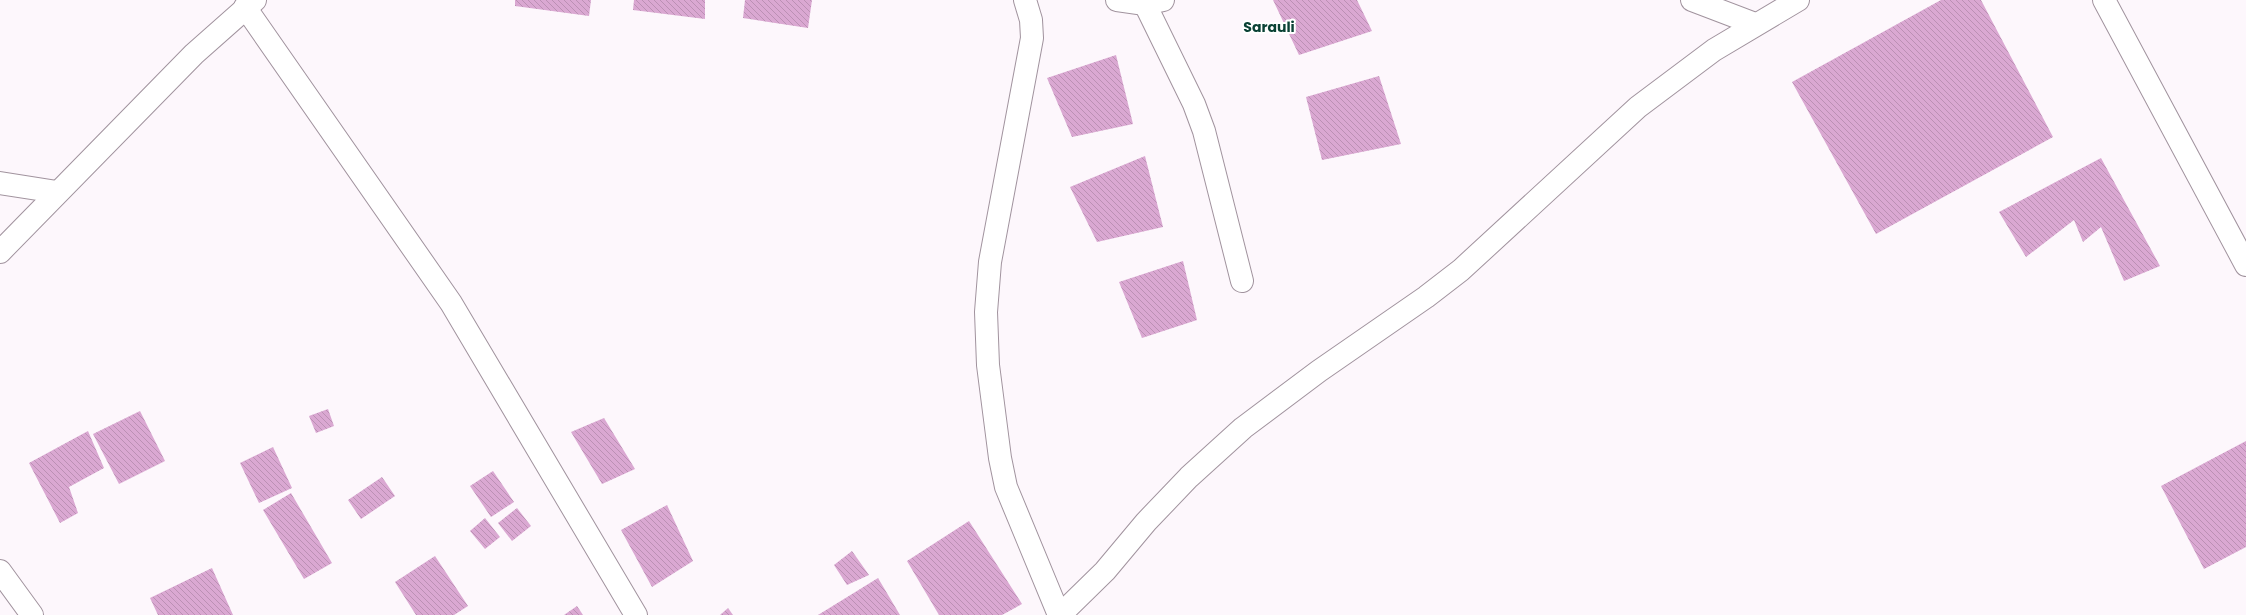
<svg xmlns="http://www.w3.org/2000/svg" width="2246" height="615" font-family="Poppins,sans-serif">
<defs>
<pattern id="building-back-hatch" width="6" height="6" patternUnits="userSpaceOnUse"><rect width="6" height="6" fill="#daa8d2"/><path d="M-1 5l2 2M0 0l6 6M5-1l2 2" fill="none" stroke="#bb90b4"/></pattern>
</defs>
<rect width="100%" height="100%" fill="#fdf7fc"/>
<!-- building -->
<g fill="url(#building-back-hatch)">
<polygon points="515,0 591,0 589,16 515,6"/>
<polygon points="634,0 705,0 705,19 633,10"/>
<polygon points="745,0 812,0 808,28 743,18"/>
<polygon points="1273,0 1357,0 1372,31 1299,55"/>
<polygon points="1941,0 1981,0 2053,137 1876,234 1792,82"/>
<polygon points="1116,55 1133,124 1072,137 1047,78"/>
<polygon points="1379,76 1401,144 1322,160 1306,97"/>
<polygon points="1145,156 1163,227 1097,242 1070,187"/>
<polygon points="2101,158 2160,266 2124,281 2101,227 2083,242 2074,220 2026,257 1999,212"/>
<polygon points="1183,261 1197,320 1142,338 1119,282"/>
<polygon points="328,409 334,426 316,433 309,416"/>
<polygon points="140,411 165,461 119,484 93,434"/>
<polygon points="604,418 635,469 602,484 571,432"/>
<polygon points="88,431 104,468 69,487 78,513 60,523 29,463"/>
<polygon points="2246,441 2246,547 2204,569 2161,486"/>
<polygon points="273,447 292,488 259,503 240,463"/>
<polygon points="493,471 514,502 491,517 470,486"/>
<polygon points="382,477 395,496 361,519 348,500"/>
<polygon points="291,493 332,563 304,579 263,510"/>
<polygon points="667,505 693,561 652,587 621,530"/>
<polygon points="517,508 531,526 512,541 498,523"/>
<polygon points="485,518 500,537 485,549 470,531"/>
<polygon points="969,521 1022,604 1002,615 939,615 907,561"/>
<polygon points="852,551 869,575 847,585 834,565"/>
<polygon points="435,556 468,606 454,615 416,615 395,582"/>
<polygon points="212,568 233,615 158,615 150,598"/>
<polygon points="878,578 900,615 818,615"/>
<polygon points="577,606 583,615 564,615"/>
<polygon points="728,608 733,615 720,615"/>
</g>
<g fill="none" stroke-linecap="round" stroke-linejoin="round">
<!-- minor casing -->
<g stroke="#a1939e" stroke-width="24">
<g id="minor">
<polyline points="1025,0 1031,20 1032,38 990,262 986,312 988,365 1000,458 1006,487 1059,615"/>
<polyline points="1117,0 1145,4 1163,0"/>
<polyline points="1692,0 1755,24"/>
<polyline points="2104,0 2246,265"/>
<polyline points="1145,4 1194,104 1204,131 1242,281"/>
<polyline points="245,7 451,303 636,615"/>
<polyline points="0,183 57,192"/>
<polyline points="0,252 194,54 255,0"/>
<polyline points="0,571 32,615"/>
<polyline points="1060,615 1105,571 1146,522 1189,477 1243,428 1319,371 1426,297 1461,270 1638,107 1714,50 1798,0"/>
</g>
</g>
<!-- minor -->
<use href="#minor" stroke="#fff" stroke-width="22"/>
</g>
<g text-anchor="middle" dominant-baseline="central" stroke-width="4" stroke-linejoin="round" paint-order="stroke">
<!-- quarter labels -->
<g font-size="14" font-weight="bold" fill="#0a4235" stroke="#fff">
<text x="1269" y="27">Sarauli</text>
</g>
</g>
</svg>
